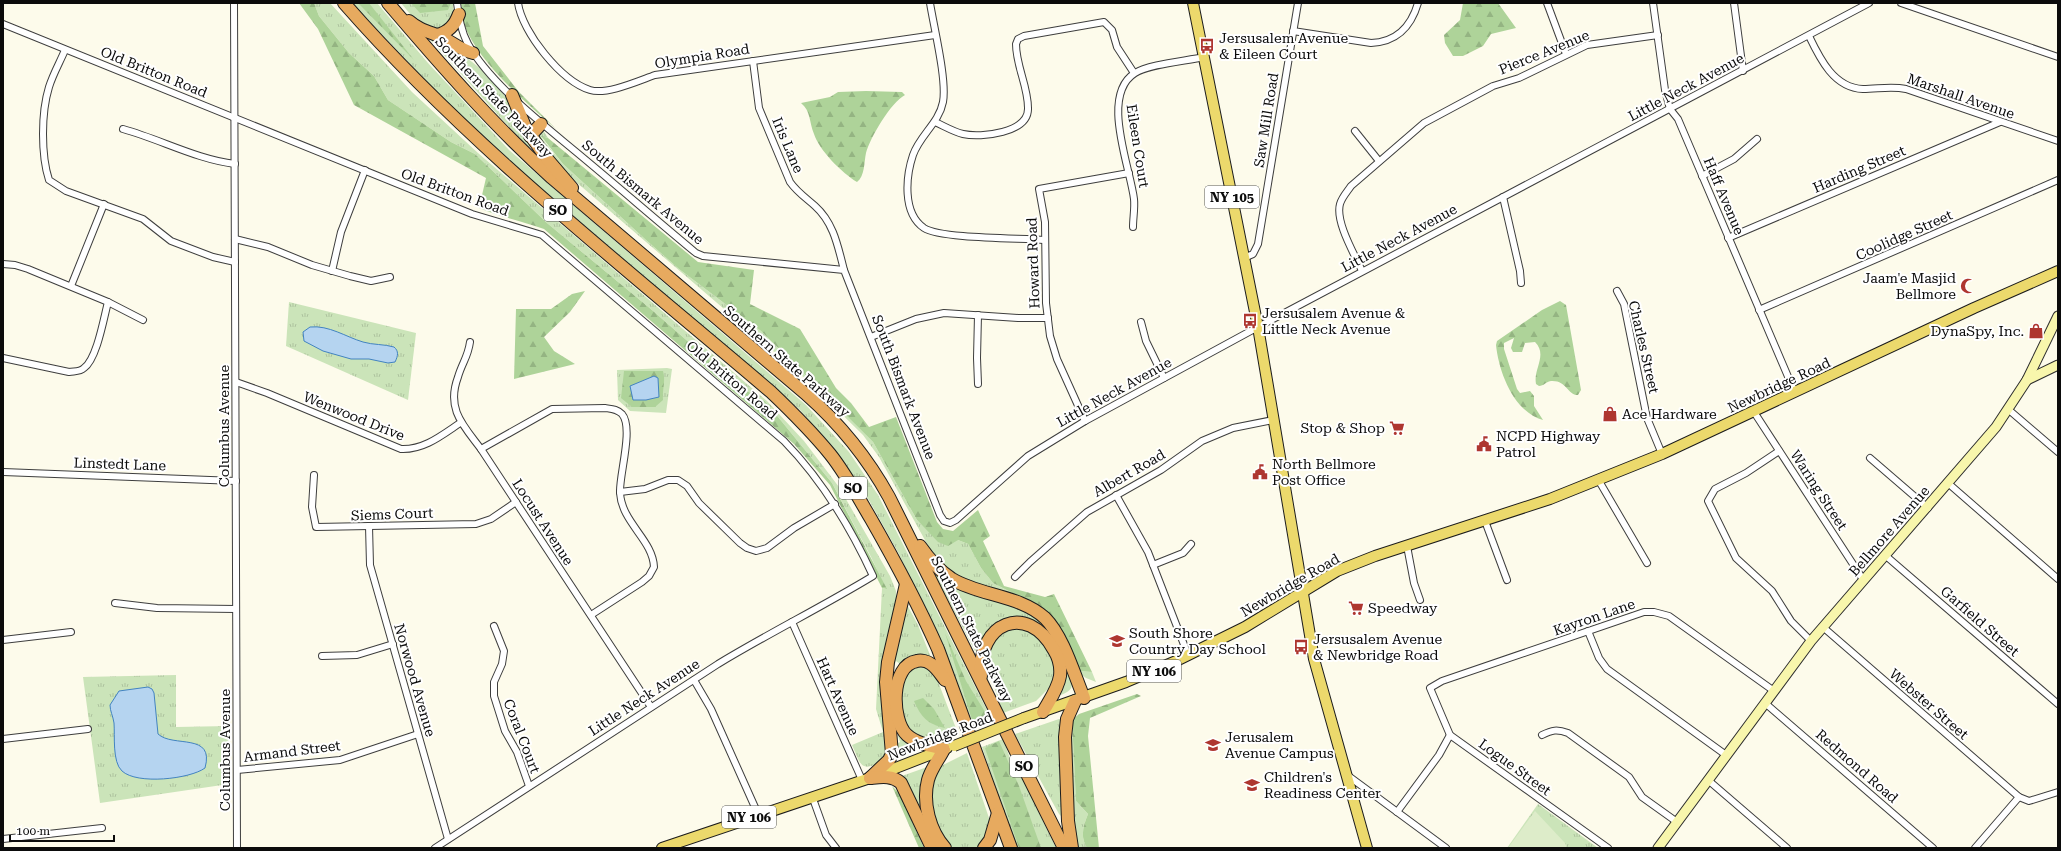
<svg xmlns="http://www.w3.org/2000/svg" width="2061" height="851" font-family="'Roboto Serif',serif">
<defs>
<pattern id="grass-tufts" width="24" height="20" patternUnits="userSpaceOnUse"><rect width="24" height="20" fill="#cbe4b9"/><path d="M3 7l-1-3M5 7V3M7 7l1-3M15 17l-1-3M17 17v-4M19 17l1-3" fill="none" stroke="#adc29e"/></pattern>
<pattern id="forest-firs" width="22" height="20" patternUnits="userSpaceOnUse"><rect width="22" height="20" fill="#aed399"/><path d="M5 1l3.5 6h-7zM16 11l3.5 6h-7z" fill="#94b482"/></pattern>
</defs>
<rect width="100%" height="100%" fill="#fdfbeb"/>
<!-- grass -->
<g fill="url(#grass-tufts)">
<path d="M314,3H330L412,92L478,153L767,401L804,441L839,487L890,576L896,591L897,608L884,661L889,739L884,761C860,772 862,767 852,745L883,732L876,709L882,588L886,589L871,557L832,483L765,401L740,387L652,310L547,223L475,154L451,142L388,100L374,76L349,53L319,16Z"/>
<polygon points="352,3 377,3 428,63 509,150 806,405 849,452 878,495 991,718 974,725 899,554 870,502 841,458 800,410 501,154 451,107"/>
<path d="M401,3H453C455,18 450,25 438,31L415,20Z"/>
<path d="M425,34C456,48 485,68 506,96C516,110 523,129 531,145L529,148L498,115Z"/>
<polygon points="543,130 548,138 541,137 563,164 646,240 679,269 761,331 873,442 917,520 935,538 958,540 968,544 981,568 993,583 1046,610 1059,627 1078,671 1092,672 1096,682 1086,678 1075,670 1052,621 962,579 946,569 931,551 879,457 863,435 808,381 561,169 536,140 535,131"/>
<polygon points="289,302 416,333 408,400 286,346"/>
<polygon points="667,368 672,369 666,413 630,411 618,400 617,370"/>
<path d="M936,571L1038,617L1049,629L1045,632L1023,619L998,620V624C988,628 982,638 979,648L975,651L934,573Z"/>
<path d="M905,601L918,625L932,660C919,657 911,653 900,664L896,661L892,673L890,667Z"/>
<path d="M1021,627C1046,639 1063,660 1050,689L1049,688L1036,701L1003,713L985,660L989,643L1002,630Z"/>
<path d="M1063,659C1071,681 1082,690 1054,697Z"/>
<polygon points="922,663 934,671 957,731 937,739 925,736 924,739 908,734 899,707 905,670"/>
<polygon points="176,675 176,727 229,726 229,784 100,803 83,677"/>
<polygon points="1059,719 1062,720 1063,818 1059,814 1015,734"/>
<path d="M1070,720H1072L1076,801L1088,814C1083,826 1080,837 1087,848H1079L1074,834Z"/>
<polygon points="899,734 920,748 894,758 896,744 900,742 898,736"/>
<polygon points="1003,739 1015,772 1020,774 1056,848 1016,848 982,747"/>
<polygon points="967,753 989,818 990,831 979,848 949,848 931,811 932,774 939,767"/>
<polygon points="930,766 929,831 899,777"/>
<polygon points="1538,804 1598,848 1507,848"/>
</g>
<!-- forest -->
<g fill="url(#forest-firs)">
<path d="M299,3H314L319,16L349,53L374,76L388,100L451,142L475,154L547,223L652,310L740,387L765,401L832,483L887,589L882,588L830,485L794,444L544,229C522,221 500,217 479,208L486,178L354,105L318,29Z"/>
<polygon points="358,3 369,3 414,60"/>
<polygon points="411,3 451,3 448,10 420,13"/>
<path d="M461,3H475L483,46L519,92L556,129C526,103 477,61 464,24C462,18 462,10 461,3Z"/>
<polygon points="1463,3 1498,3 1516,28 1491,34 1483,46 1463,56 1453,56 1445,43 1444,35 1460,20"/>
<polygon points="450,54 461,58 499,100 482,92"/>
<path d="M866,91L902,92L905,95C891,102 870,138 866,153C864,162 865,176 857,182C842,173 819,150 814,134C809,122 811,111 801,103L830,97L838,92Z"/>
<polygon points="541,136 548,138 698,262 754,270 750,304 800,329 836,388 851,403 869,427 896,417 937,522 943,529 953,531 978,510 990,536 983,541 1004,586 1045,597 1054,594 1092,672 1078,671 1059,627 1046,610 993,583 981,568 968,544 958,540 948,546 938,542 917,520 873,442 761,331 679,269 646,240 563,164"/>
<polygon points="585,291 570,312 544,337 554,351 575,364 514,379 516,309 551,309 572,294"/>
<path d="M1560,301L1566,305L1581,390L1578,395C1567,395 1567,380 1551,381C1545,382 1544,386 1539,386L1536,384C1533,369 1548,355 1535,342L1525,343L1522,352H1513L1511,348L1514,338L1504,343V349L1517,389L1520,393L1530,391L1534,396V406L1543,420C1514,412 1499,373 1496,345L1497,341L1542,310Z"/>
<path d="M624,371H663C666,381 662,390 663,400L655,407H632L621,398Z"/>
<polygon points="945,633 966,681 987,715 973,723"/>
<path d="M1137,694L1141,696L1090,718L1088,736L1099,848H1087C1080,837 1083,826 1088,814L1076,801L1072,720L1079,714Z"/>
<path d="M923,698L934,709L945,728C927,724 921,717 914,701Z"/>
<polygon points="999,741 1019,786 1041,848 1019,848 985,748"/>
<polygon points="892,786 899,793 924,848 919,848"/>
</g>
<!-- pitch -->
<polygon fill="#ddecc9" points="1535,811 1565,843 1567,848 1508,848"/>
<!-- water -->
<g fill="#b5d4f0" stroke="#4283c1">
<path d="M310,327C329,325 346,337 363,342C373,345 384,344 394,347C399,351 398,356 395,362L388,363L369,359H351L323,351L304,341L303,332Z"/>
<polygon points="654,376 658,378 659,397 646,400 633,400 630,386"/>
<path d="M148,687L152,689L154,693L158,734C173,748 215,732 205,768C190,779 137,785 122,771C112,762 115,735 114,723C113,716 110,711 110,705L119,691Z"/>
</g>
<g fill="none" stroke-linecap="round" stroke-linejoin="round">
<!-- street casing -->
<g stroke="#3e3e3e" stroke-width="8">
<g id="street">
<polyline points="234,3 237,848"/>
<path d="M457,3C459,17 461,31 468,44C490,83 540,122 575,151C615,184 655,219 696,253L703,256L844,270L940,515L944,521L950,523L956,520L1028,456L1085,421L1258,327L1869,3"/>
<path d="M518,3C522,32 561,81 590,90C607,95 638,81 655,75L935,35"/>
<path d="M930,3C934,28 947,80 943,102C939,123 920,135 913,155C906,176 902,213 924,228C941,239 1021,238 1044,240"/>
<polyline points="1547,3 1566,54"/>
<polyline points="1653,3 1665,90 1670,109 1678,119 1795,393"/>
<polyline points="1734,3 1743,71"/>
<polyline points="1901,3 2058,57"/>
<path d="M3,24L472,214L542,235L784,441C823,481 850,526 873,576C822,607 769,633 718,664L435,848"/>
<path d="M1293,31L1371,43C1397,42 1411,27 1418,3"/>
<path d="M1809,36C1820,59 1834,88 1863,89C1878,89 1891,86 1906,89L2058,141"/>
<path d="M65,50C60,62 53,74 49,87C41,113 41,155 49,180L66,191L143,219L171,241L213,257L235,262"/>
<path d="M753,61L759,108L790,182C797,192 806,198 815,206C834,223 838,247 844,270"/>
<path d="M935,122C944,126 954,132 963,134C981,138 1029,133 1028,108C1028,86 1016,66 1016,44L1018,39L1024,36L1104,22L1112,30L1117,47L1134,73"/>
<path d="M123,129C162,140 196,159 235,164"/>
<polyline points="1355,131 1379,161"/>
<polyline points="1702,176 1734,159 1757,139"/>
<polyline points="1503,197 1520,271 1521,283"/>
<path d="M1133,227C1133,218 1135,208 1134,199C1130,166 1100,95 1135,73C1149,64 1186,61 1204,57"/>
<polyline points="1728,238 2000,122"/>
<polyline points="235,239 268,247 312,265 350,276 371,281 390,277"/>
<polyline points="1244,258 1253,254 1258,244 1298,3"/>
<polyline points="3,264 15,265 28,269 108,302 143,320"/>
<polyline points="332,271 341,232 365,170"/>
<path d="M1362,271C1355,255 1335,222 1340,204C1342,197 1347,192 1351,186L1424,123L1493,86L1519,78L1587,45L1658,35"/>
<polyline points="71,286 104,204"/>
<polyline points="1617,291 1624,304 1647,418 1662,454"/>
<polyline points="1759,310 2058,180"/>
<polyline points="1141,322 1146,341 1164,378"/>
<polyline points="871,337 916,319 944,313 1018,318 1048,318"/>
<path d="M470,342C468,357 462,363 458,377C446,409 463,425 481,449L651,707"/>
<path d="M3,358L69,372C75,371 80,372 84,368C97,359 104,317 108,302"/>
<path d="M236,382L267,393L401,449C424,450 442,435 460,423"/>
<polyline points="978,384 977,358 978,315"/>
<polyline points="2009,410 2058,452"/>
<polyline points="1754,412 1864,581"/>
<polyline points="1085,421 1057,359 1050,336 1046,303 1045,222 1039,189 1129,173"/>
<path d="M481,449L552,409L605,408C612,409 617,409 622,414C634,428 619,475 620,493C622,523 653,540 654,567L649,576L642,582L591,615"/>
<polyline points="1779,451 1746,473 1715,489 1708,501 1736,558 1772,591 1791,621 1811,641"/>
<polyline points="1870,458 1928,508"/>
<polyline points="3,472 236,481"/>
<polyline points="314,475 312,507 316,527 476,524 491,519 516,502"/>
<polyline points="1599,481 1647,563"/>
<polyline points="1949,484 2058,579"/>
<polyline points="620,492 645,489 668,480 678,480 687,486 699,503 740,543 747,548 756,551 767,548 794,528 835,504"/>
<polyline points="1116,495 1148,552 1188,655"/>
<polyline points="1485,521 1507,580"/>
<polyline points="369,526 370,565 448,839"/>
<polyline points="1407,546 1414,583 1420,600"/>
<polyline points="1886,556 2058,704"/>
<polyline points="1153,565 1183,553 1191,544"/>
<polyline points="1015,577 1030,562 1087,512 1161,470 1202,441 1233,428 1273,420"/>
<polyline points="115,603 157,608 236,609"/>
<polyline points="792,622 862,780"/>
<polyline points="494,626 504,651 502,664 494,682 494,696 505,731 517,752 529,786"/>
<polyline points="1824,628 2019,797 2029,801 2058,792"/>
<polyline points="1588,631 1599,658 1607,669 1726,755"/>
<polyline points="3,640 71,632"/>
<polyline points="322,656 357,655 393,644"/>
<polyline points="694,680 711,709 758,814"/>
<polyline points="1765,703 1933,848"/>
<path d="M1542,735C1552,730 1557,729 1568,733L1629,777L1642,797L1677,822"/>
<polyline points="3,739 88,729"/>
<polyline points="237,770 340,760 418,734"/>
<polyline points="1347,775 1446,848"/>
<polyline points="1708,780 1787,848"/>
<polyline points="812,796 826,835 836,848"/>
<polyline points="1397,812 1439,755 1450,735"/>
<polyline points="3,839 102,828"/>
<polyline points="1608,848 1450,735 1430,688 1442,681 1644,612 1654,612 1669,616 1774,691"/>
<polyline points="1975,848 2019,797"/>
</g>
</g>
<!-- secondary casing -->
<g stroke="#2d2d2d" stroke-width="11">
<g id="secondary">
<polyline points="2027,380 2058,365"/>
<polyline points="1658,848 1811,641 1996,427 2027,380 2058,316"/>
</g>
</g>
<!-- primary casing -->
<g stroke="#1c1c1c" stroke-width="12">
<g id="primary">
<polyline points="1193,3 1258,327 1314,659 1367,848"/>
<polyline points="1024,718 1126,682 1176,661 1245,627 1337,571 1375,556 1550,499 1662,454 1974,308 2058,271"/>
<polyline points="662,848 870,778 947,748"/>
</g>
</g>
<!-- highway casing -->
<g stroke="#1c1c1c" stroke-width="14">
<g id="highway">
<path d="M344,3C470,147 626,268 771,392C792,412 812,432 830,454C846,474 858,497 871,519C895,561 918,604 938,649L1011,848"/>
<path d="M388,3C440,64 492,124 552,178L806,394C840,424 867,457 889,497L1064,848"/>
<path d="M409,21C418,29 426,31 437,35C450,40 459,50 473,53"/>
<path d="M437,35C449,32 455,25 459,14"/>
<polyline points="512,95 526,129 548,160 572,188"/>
<polyline points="530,136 541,124"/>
<path d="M920,546C929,559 938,570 952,579C980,596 1020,595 1045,618C1063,636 1074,674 1084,698"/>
<path d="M981,676C977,623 1027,601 1054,650C1059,658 1061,667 1060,676C1058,689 1049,701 1043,712"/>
<polyline points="870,778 889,760 892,754 886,682 888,662 906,584"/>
<path d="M870,778C881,777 892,775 901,783L932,848"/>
<path d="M945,848C930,831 922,803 928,780C931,769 939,759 944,749C932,746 917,744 907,735C891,720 890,665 917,661C921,660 927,661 931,664C937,668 941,675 945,680"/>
<polyline points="984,848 990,840 998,813"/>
<polyline points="1072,848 1068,821 1065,737 1067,719 1075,701"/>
</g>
</g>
<!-- street -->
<use href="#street" stroke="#fff" stroke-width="6"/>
<!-- secondary -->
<use href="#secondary" stroke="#f8f6ac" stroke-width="9"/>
<!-- primary -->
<use href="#primary" stroke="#ecd96c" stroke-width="10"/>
<!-- highway -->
<use href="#highway" stroke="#e7aa5f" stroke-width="12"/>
<!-- primary-bridge casing -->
<g stroke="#1c1c1c" stroke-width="12" stroke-linecap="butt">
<polyline id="primary-bridge" points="954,746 1024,718"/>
</g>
<!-- primary-bridge -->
<use href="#primary-bridge" stroke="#ecd96c" stroke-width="10"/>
</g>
<!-- icons -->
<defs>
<g id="bus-bare" transform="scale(1.2)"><path d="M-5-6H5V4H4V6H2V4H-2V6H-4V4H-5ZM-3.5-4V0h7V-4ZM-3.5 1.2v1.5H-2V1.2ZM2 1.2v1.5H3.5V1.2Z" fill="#ae3630" stroke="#fff" stroke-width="2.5" paint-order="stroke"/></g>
<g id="mosque-bare" transform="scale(1.2)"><path d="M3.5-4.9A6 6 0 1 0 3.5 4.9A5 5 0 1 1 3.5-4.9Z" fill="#ae3630" stroke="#fff" stroke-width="2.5" paint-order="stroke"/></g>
<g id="shop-bare" transform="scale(1.2)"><path d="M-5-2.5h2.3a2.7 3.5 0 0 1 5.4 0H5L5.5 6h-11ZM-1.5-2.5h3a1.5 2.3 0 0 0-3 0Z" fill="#ae3630" stroke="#fff" stroke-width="2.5" paint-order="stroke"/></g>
<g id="supermarket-bare" transform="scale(1.2)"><path d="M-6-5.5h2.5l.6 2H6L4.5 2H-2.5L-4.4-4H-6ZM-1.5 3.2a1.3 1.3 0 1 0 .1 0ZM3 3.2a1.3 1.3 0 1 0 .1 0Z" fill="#ae3630" stroke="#fff" stroke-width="2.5" paint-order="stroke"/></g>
<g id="civic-bare" transform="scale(1.2)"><path d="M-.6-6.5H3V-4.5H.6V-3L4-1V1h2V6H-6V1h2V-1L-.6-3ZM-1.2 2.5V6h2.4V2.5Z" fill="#ae3630" stroke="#fff" stroke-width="2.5" paint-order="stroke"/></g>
<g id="school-bare" transform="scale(1.2)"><path d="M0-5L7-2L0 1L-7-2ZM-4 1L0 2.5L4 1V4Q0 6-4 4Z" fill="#ae3630" stroke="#fff" stroke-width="2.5" paint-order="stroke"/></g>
</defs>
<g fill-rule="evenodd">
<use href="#bus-bare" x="1207" y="46"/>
<use href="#mosque-bare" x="1968" y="286"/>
<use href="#bus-bare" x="1250" y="321"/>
<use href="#shop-bare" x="2036" y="331"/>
<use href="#shop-bare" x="1610" y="414"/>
<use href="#supermarket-bare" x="1397" y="428"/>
<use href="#civic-bare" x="1484" y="444"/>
<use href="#civic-bare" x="1260" y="472"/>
<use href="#supermarket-bare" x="1356" y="608"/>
<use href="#school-bare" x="1117" y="641"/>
<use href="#bus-bare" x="1301" y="647"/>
<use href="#school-bare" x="1213" y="745"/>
<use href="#school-bare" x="1252" y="785"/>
</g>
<g text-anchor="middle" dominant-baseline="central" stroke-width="4" stroke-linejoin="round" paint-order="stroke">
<!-- shield labels -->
<g fill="#fff" stroke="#545454" stroke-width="1">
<rect x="1205" y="186" width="54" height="22" rx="3"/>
<rect x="544" y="199" width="28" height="22" rx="3"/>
<rect x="839" y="477" width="28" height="22" rx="3"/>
<rect x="1127" y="660" width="54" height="22" rx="3"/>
<rect x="1010" y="755" width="28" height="22" rx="3"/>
<rect x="722" y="806" width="54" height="22" rx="3"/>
</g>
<g font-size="13" font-weight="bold" fill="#0b0b0b">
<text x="1232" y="197">NY 105</text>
<text x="558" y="210">SO</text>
<text x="853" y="488">SO</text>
<text x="1154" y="671">NY 106</text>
<text x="1024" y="766">SO</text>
<text x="749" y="817">NY 106</text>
</g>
<!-- poi labels -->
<g font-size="14" fill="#0b0b0b" stroke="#fff" text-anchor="start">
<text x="1219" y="38">Jersusalem Avenue<tspan x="1219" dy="16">&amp; Eileen Court</tspan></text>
<text x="1956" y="278" text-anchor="end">Jaam'e Masjid<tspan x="1956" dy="16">Bellmore</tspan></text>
<text x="1262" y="313">Jersusalem Avenue &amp;<tspan x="1262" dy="16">Little Neck Avenue</tspan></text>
<text x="2024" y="331" text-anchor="end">DynaSpy, Inc.</text>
<text x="1622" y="414">Ace Hardware</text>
<text x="1385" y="428" text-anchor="end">Stop &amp; Shop</text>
<text x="1496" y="436">NCPD Highway<tspan x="1496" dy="16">Patrol</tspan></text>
<text x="1272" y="464">North Bellmore<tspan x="1272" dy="16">Post Office</tspan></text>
<text x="1368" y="608">Speedway</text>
<text x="1129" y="633">South Shore<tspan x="1129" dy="16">Country Day School</tspan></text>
<text x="1313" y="639">Jersusalem Avenue<tspan x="1313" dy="16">&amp; Newbridge Road</tspan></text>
<text x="1225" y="737">Jerusalem<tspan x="1225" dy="16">Avenue Campus</tspan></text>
<text x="1264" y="777">Children's<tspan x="1264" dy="16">Readiness Center</tspan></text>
</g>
<!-- street labels -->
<g font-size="14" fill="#0b0b0b" stroke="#fff">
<text transform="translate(1544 52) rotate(-22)">Pierce Avenue</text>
<text transform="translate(702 56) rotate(-9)">Olympia Road</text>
<text transform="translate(154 72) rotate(22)">Old Britton Road</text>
<text transform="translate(1686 87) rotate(-28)">Little Neck Avenue</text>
<text transform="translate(1961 96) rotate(19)">Marshall Avenue</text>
<text transform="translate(494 97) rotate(46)">Southern State Parkway</text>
<text transform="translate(1266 120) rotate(-81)">Saw Mill Road</text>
<text transform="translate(788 145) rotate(67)">Iris Lane</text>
<text transform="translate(1138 146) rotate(81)">Eileen Court</text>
<text transform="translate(1859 169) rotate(-23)">Harding Street</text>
<text transform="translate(455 192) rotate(20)">Old Britton Road</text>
<text transform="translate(643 192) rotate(40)">South Bismark Avenue</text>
<text transform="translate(1724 196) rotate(67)">Haff Avenue</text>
<text transform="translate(1904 235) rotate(-24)">Coolidge Street</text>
<text transform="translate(1399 238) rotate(-28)">Little Neck Avenue</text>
<text transform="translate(1033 263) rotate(-92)">Howard Road</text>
<text transform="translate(1644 347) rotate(77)">Charles Street</text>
<text transform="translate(787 361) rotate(41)">Southern State Parkway</text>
<text transform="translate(732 380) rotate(40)">Old Britton Road</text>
<text transform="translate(1779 385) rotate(-25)">Newbridge Road</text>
<text transform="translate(904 387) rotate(69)">South Bismark Avenue</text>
<text transform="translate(1114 392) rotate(-29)">Little Neck Avenue</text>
<text transform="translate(354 416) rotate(22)">Wenwood Drive</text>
<text transform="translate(224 426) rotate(-90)">Columbus Avenue</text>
<text transform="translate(120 464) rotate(2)">Linstedt Lane</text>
<text transform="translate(1129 473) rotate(-30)">Albert Road</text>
<text transform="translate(1819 490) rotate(57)">Waring Street</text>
<text transform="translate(392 514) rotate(-2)">Siems Court</text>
<text transform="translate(543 522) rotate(57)">Locust Avenue</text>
<text transform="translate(1889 531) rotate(-49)">Bellmore Avenue</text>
<text transform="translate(1290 585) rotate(-30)">Newbridge Road</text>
<text transform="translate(1594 617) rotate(-19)">Kayron Lane</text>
<text transform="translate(1980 621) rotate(41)">Garfield Street</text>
<text transform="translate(972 629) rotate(63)">Southern State Parkway</text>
<text transform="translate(415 680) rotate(74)">Norwood Avenue</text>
<text transform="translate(838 696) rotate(66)">Hart Avenue</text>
<text transform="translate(644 697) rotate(-33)">Little Neck Avenue</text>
<text transform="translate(1929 704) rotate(41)">Webster Street</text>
<text transform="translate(522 736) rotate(69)">Coral Court</text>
<text transform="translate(940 736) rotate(-21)">Newbridge Road</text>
<text transform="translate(225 750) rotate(-90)">Columbus Avenue</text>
<text transform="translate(292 751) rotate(-7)">Armand Street</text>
<text transform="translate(1857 766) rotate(41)">Redmond Road</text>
<text transform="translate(1515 767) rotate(36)">Logue Street</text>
</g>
</g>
<!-- border -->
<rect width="2061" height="851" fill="none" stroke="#0b0b0b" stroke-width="8"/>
<!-- scale -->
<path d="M10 835v6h104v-6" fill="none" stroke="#0b0b0b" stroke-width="2"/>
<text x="16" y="835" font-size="12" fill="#0b0b0b" stroke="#ffffff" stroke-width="3" paint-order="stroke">100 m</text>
</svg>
